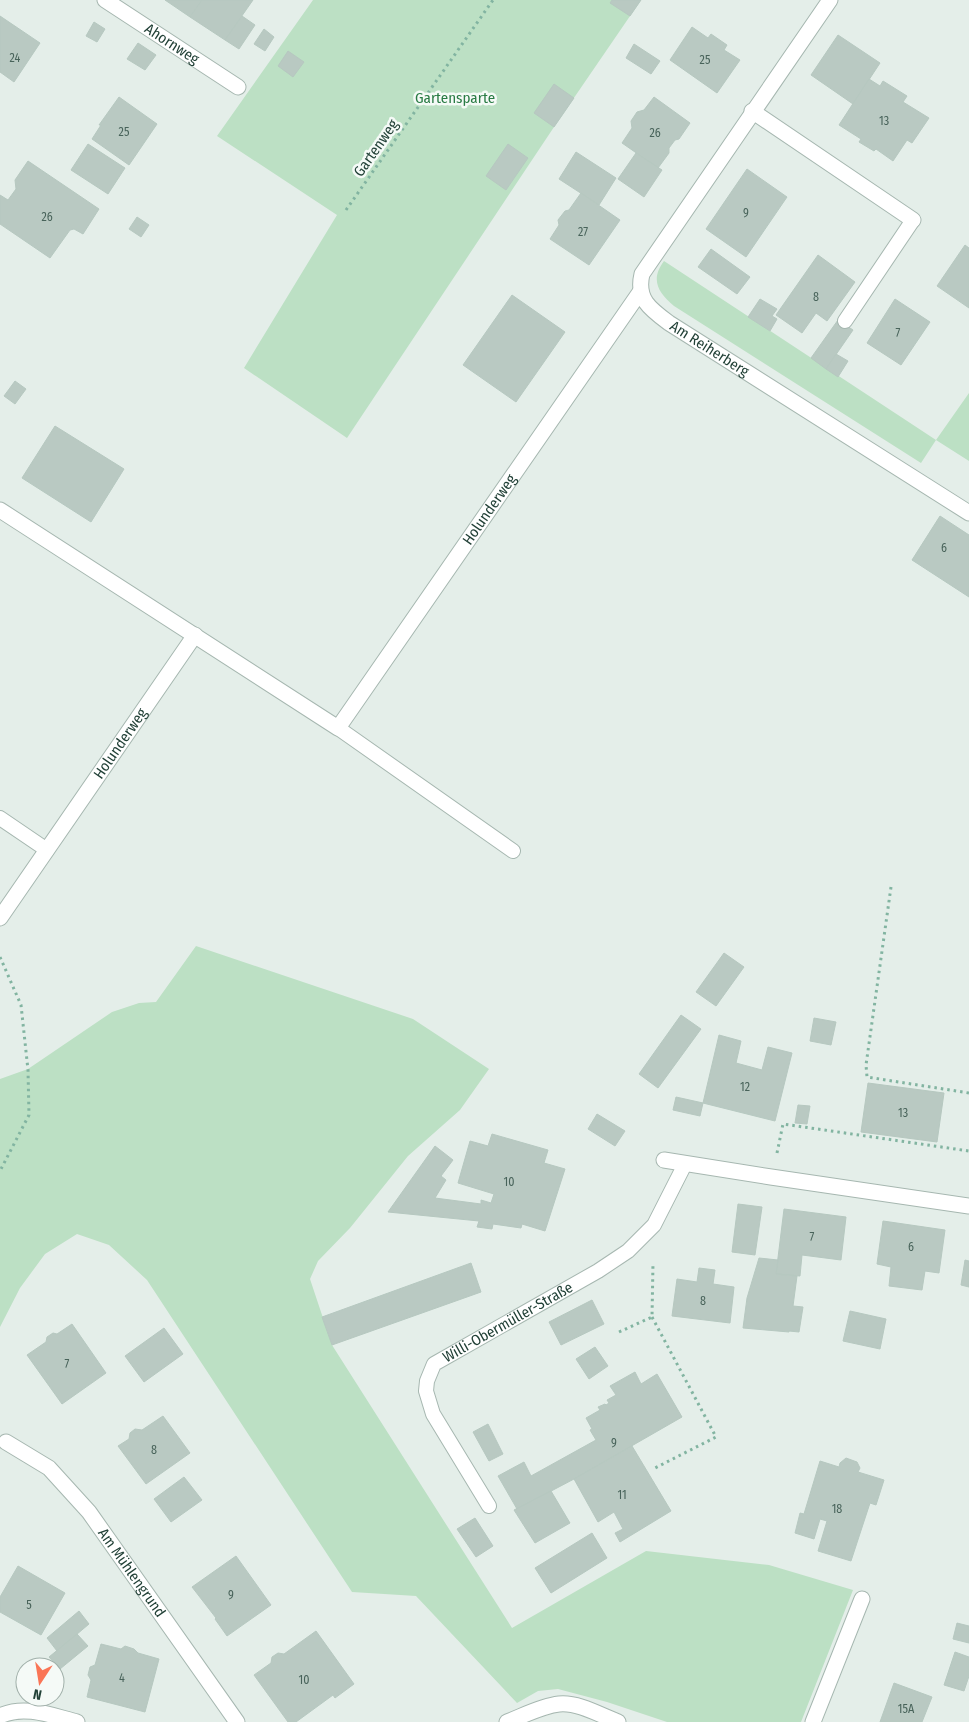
<svg xmlns="http://www.w3.org/2000/svg" width="969" height="1722" font-family="'Fira Sans Condensed',sans-serif">
<rect width="100%" height="100%" fill="#e4eee9"/>
<!-- green -->
<g fill="#bce0c4">
<polygon points="313,0 641,0 554,127 347,438 244,368 337,215 217,136"/>
<path d="M664,261L936,440L969,393V461L936,440L921,463L674,306C658,292 650,280 664,261Z"/>
<polygon points="196,946 413,1019 489,1069 460,1110 408,1156 350,1228 318,1261 310,1279 332,1345 512,1628 646,1551 769,1565 853,1590 801,1722 667,1722 607,1702 558,1689 538,1691 517,1703 416,1596 352,1592 147,1280 109,1245 77,1234 45,1254 20,1288 0,1327 0,1079 28,1069 112,1012 139,1003 156,1002"/>
</g>
<!-- building -->
<g fill="#b9c9c2" stroke="#b6c8c0">
<polygon points="165,0 202,0 190,17"/>
<polygon points="202,0 253,0 225,40 190,17"/>
<polygon points="612,0 641,0 630,16 610,3"/>
<polygon points="0,16 40,43 14,82 0,72"/>
<polygon points="242,16 255,25 239,49 225,40"/>
<polygon points="94,22 105,29 97,42 86,36"/>
<polygon points="692,27 708,38 711,34 727,45 724,50 740,60 717,93 670,60"/>
<polygon points="264,29 274,37 265,51 254,44"/>
<polygon points="838,35 880,63 853,104 811,75"/>
<polygon points="138,43 156,55 145,70 127,59"/>
<polygon points="634,44 660,61 651,74 626,58"/>
<polygon points="288,51 304,62 293,77 278,66"/>
<polygon points="869,79 880,86 883,81 907,96 903,102 929,118 912,143 907,140 893,161 876,149 874,151 859,142 861,139 839,125"/>
<polygon points="554,84 574,98 554,127 534,113"/>
<polygon points="119,97 157,124 129,165 92,139 101,125 99,125"/>
<polygon points="654,97 690,123 679,139 675,140 669,148 669,153 658,168 622,143 632,128 631,121 637,112 644,110"/>
<polygon points="88,144 125,168 108,194 71,170"/>
<polygon points="508,144 528,158 506,190 486,176"/>
<polygon points="576,152 616,178 599,205 559,179"/>
<polygon points="636,153 662,170 644,197 618,179"/>
<polygon points="28,161 99,209 83,234 74,229 70,230 50,258 0,224 0,195 8,200 16,189 15,180"/>
<polygon points="747,169 787,197 746,257 706,229"/>
<polygon points="581,193 620,220 589,265 550,239 559,225 558,220 565,211 569,210"/>
<polygon points="137,217 149,225 141,237 129,229"/>
<polygon points="965,245 969,248 969,308 937,286"/>
<polygon points="711,249 750,277 737,294 698,267"/>
<polygon points="818,255 855,282 827,321 816,313 802,333 776,315"/>
<polygon points="512,295 565,332 516,402 463,365"/>
<polygon points="760,299 777,309 772,316 777,319 770,331 748,317"/>
<polygon points="895,299 930,322 901,365 867,343"/>
<polygon points="838,320 853,330 826,369 811,358"/>
<polygon points="836,354 848,361 838,377 826,369"/>
<polygon points="15,381 26,389 15,404 4,396"/>
<polygon points="55,426 124,469 91,522 22,478"/>
<polygon points="940,516 969,535 969,597 912,560"/>
<polygon points="724,953 744,967 716,1006 696,992"/>
<polygon points="681,1015 701,1029 658,1088 639,1074"/>
<polygon points="814,1018 836,1022 831,1045 810,1041"/>
<polygon points="719,1035 741,1041 736,1063 762,1070 768,1047 792,1053 775,1121 703,1103"/>
<polygon points="868,1083 944,1093 937,1142 861,1132"/>
<polygon points="676,1097 703,1103 700,1116 673,1110"/>
<polygon points="798,1105 810,1106 807,1124 795,1123"/>
<polygon points="597,1114 625,1131 615,1146 588,1129"/>
<polygon points="492,1134 548,1150 544,1163 565,1169 545,1231 522,1224 521,1228 493,1224 492,1229 477,1227 479,1221 388,1212 435,1146 453,1160 441,1176 446,1180 435,1198 481,1204 481,1200 491,1203 494,1194 458,1183 470,1141 488,1146"/>
<polygon points="738,1204 762,1207 755,1255 732,1252"/>
<polygon points="784,1209 846,1217 841,1260 802,1255 800,1276 776,1274"/>
<polygon points="883,1221 945,1230 939,1273 925,1271 922,1290 889,1286 891,1267 877,1264"/>
<polygon points="759,1258 778,1260 776,1274 797,1276 793,1306 803,1307 799,1332 789,1331 789,1332 743,1328 747,1298"/>
<polygon points="965,1260 969,1261 969,1287 961,1285"/>
<polygon points="471,1263 481,1292 332,1345 322,1317"/>
<polygon points="699,1268 715,1270 713,1284 734,1287 730,1323 672,1316 677,1279 697,1282"/>
<polygon points="592,1300 604,1324 561,1345 549,1322"/>
<polygon points="850,1311 886,1319 880,1349 843,1341"/>
<polygon points="72,1324 106,1373 62,1404 27,1355 46,1342 47,1337 53,1333 57,1334"/>
<polygon points="164,1328 183,1354 144,1382 125,1356"/>
<polygon points="595,1347 608,1366 589,1379 576,1359"/>
<polygon points="635,1372 641,1384 657,1374 682,1417 574,1479 517,1509 498,1476 524,1462 531,1476 596,1440 590,1430 592,1429 586,1418 600,1410 598,1407 605,1404 606,1405 609,1403 607,1400 616,1395 610,1386"/>
<polygon points="163,1416 190,1453 146,1484 118,1446 129,1439 130,1433 135,1429 142,1430"/>
<polygon points="488,1424 503,1454 489,1461 473,1432"/>
<polygon points="632,1446 671,1511 620,1542 615,1533 623,1529 614,1512 598,1522 574,1479"/>
<polygon points="846,1458 857,1462 860,1468 858,1472 884,1480 876,1505 870,1503 851,1561 818,1551 827,1521 820,1519 814,1539 795,1533 800,1513 804,1514 820,1461 839,1467 840,1463"/>
<polygon points="184,1477 202,1500 171,1522 154,1499"/>
<polygon points="551,1491 570,1523 535,1543 514,1510"/>
<polygon points="475,1518 493,1546 476,1557 457,1529"/>
<polygon points="592,1533 607,1558 551,1593 535,1568"/>
<polygon points="236,1556 271,1605 227,1636 215,1619 216,1618 192,1587"/>
<polygon points="18,1566 65,1593 41,1635 0,1612 0,1597"/>
<polygon points="79,1611 89,1624 57,1651 47,1638"/>
<polygon points="957,1623 969,1626 969,1643 953,1639"/>
<polygon points="316,1631 354,1684 335,1698 333,1695 296,1722 288,1722 254,1675 271,1663 272,1657 278,1653 284,1654"/>
<polygon points="77,1634 88,1646 60,1669 49,1657"/>
<polygon points="101,1644 121,1649 125,1646 134,1649 138,1653 159,1659 145,1712 87,1697 91,1680 88,1675 90,1667 95,1665"/>
<polygon points="955,1652 969,1657 969,1676 964,1691 944,1685"/>
<polygon points="894,1683 932,1697 922,1722 880,1722"/>
</g>
<g fill="none" stroke-linecap="round" stroke-linejoin="round">
<!-- service casing -->
<g stroke="#a6b7b0" stroke-width="16">
<g id="service">
<polyline points="845,321 913,220"/>
<polyline points="338,728 513,851"/>
<polyline points="0,818 47,850"/>
<path id="s1" d="M489,1506L433,1414L426,1391L427,1381L434,1364L598,1271L628,1251L654,1225L685,1164"/>
</g>
</g>
<!-- minor casing -->
<g stroke="#a6b7b0" stroke-width="17">
<g id="minor">
<path id="s2" d="M105,0L238,87"/>
<path id="s3" d="M830,0L642,274C636,299 650,309 669,323L969,513"/>
<polyline points="752,111 913,220"/>
<path id="s4" d="M0,510L338,728L640,292"/>
<path id="s5" d="M0,918L195,635"/>
<polyline points="664,1160 771,1177 969,1206"/>
<path id="s6" d="M6,1442L49,1468L89,1512L237,1722"/>
<path d="M0,1716C24,1704 53,1716 77,1722"/>
<path d="M507,1722C523,1716 541,1706 559,1704C578,1702 600,1715 618,1722"/>
<polyline points="813,1722 862,1599"/>
</g>
</g>
<!-- path -->
<g stroke="#82b4a1" stroke-width="3" stroke-dasharray="2.5 4" stroke-linecap="butt">
<polyline points="346,210 493,0"/>
<polyline points="891,887 866,1065 867,1077 969,1093"/>
<polyline points="0,957 21,1005 28,1070 29,1115 0,1171"/>
<polyline points="777,1153 783,1124 969,1151"/>
<polyline points="652,1317 716,1437 655,1468"/>
<polyline points="619,1332 652,1317 653,1263"/>
</g>
<!-- service -->
<use href="#service" stroke="#fff" stroke-width="14"/>
<!-- minor -->
<use href="#minor" stroke="#fff" stroke-width="15"/>
</g>
<g text-anchor="middle" dominant-baseline="central" stroke-width="5" stroke-linejoin="round" paint-order="stroke">
<!-- number labels -->
<g font-size="12" fill="#48635a">
<text x="15" y="58">24</text>
<text x="705" y="60">25</text>
<text x="884" y="121">13</text>
<text x="124" y="132">25</text>
<text x="655" y="133">26</text>
<text x="746" y="213">9</text>
<text x="47" y="217">26</text>
<text x="583" y="232">27</text>
<text x="816" y="297">8</text>
<text x="898" y="333">7</text>
<text x="944" y="548">6</text>
<text x="745" y="1087">12</text>
<text x="903" y="1113">13</text>
<text x="509" y="1182">10</text>
<text x="812" y="1237">7</text>
<text x="911" y="1247">6</text>
<text x="703" y="1301">8</text>
<text x="67" y="1364">7</text>
<text x="614" y="1443">9</text>
<text x="154" y="1450">8</text>
<text x="622" y="1495">11</text>
<text x="837" y="1509">18</text>
<text x="231" y="1595">9</text>
<text x="29" y="1605">5</text>
<text x="122" y="1678">4</text>
<text x="304" y="1680">10</text>
<text x="906" y="1709">15A</text>
</g>
<!-- street labels -->
<g font-size="15" fill="#224137" stroke="#f5faf7">
<text stroke="none"><textPath href="#s2" startOffset="80">Ahornweg</textPath></text>
<text transform="translate(376 148) rotate(-55)">Gartenweg</text>
<text stroke="none"><textPath href="#s3" startOffset="441">Am Reiherberg</textPath></text>
<text stroke="none"><textPath href="#s4" startOffset="668">Holunderweg</textPath></text>
<text stroke="none"><textPath href="#s5" startOffset="212">Holunderweg</textPath></text>
<text stroke="none"><textPath href="#s1" startOffset="245">Willi-Obermüller-Straße</textPath></text>
<text stroke="none"><textPath href="#s6" startOffset="184">Am Mühlengrund</textPath></text>
</g>
<!-- park labels -->
<g font-size="15" fill="#297b44" stroke="#f5faf7">
<text x="455" y="98">Gartensparte</text>
</g>
</g>
<!-- north arrow -->
<g transform="translate(40 1682) rotate(192)"><circle r="24" fill="#f5faf7" stroke="#a1b0aa"/>
<path d="M0-4L9 19L0 12L-9 19Z" fill="#fa7556"/>
<text y="-8" font-size="14" font-weight="bold" text-anchor="middle" fill="#224137">N</text>
</g>
</svg>
